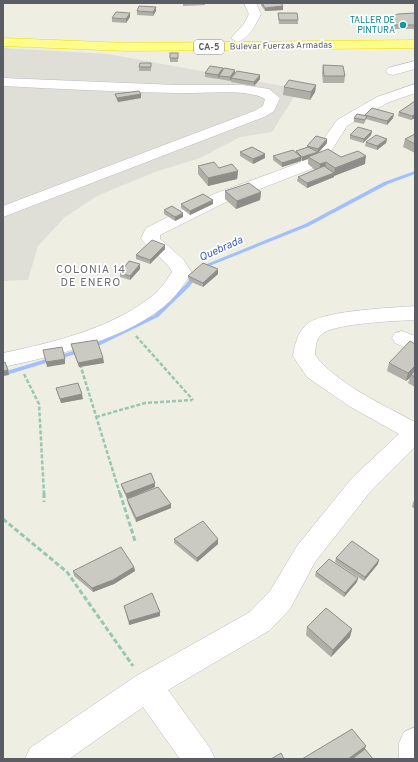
<svg xmlns="http://www.w3.org/2000/svg" width="418" height="762" font-family="Overpass,sans-serif">
<rect width="100%" height="100%" fill="#eeeee3"/>
<!-- industrial -->
<polygon fill="#dfdfd7" points="3,48 108,54 299,89 272,132 240,137 200,158 155,172 97,196 65,217 38,246 28,280 3,281"/>
<g fill="none" stroke-linecap="round" stroke-linejoin="round">
<!-- stream -->
<g fill="#a1bfff" fill-rule="evenodd">
<polygon points="415,171 415,174 388,184 309,226 202,269 198,269 197,268 305,224 384,182"/>
<polygon points="195,274 198,276 189,287 158,317 94,348 90,348 89,347 90,346 154,315 185,285 193,275"/>
<polygon points="80,349 82,350 83,351 82,352 3,376 3,372"/>
</g>
<!-- minor casing -->
<g stroke="#babbc2" stroke-width="1">
<g id="minor">
<path d="M244,3H256L261,14C256,24 249,39 237,42L231,38L244,24L249,14Z"/>
<polygon points="415,61 415,69 393,75 388,74 386,71 388,68"/>
<path d="M3,78L177,85H242L269,89L280,98L274,111L264,117L3,217V206L254,111L263,106L265,99C249,88 199,94 178,93C119,92 61,89 3,86Z"/>
<path d="M415,84V93L387,103L347,126L326,159L311,169L226,202L160,235V239L183,259L192,273C185,282 179,292 171,300C132,338 55,356 3,367V353C55,342 115,328 157,292C163,286 167,279 172,272C167,260 149,251 141,238L146,228L214,194L299,163L314,153L337,120L377,97Z"/>
<path d="M415,306V320C396,321 332,323 321,335C315,340 316,348 315,355C334,382 385,406 415,422V447L370,492L315,562L290,609L270,630L168,690L210,748L215,759H180L143,707L69,759H25L30,748L136,676L250,612L270,591L297,546L352,478L399,434L349,406L307,377L293,356C295,344 297,334 306,325C321,310 392,308 415,306Z"/>
<polygon points="402,331 415,336 415,352 395,343 392,338 395,333"/>
<polygon points="415,727 415,759 399,759 399,743 404,732"/>
</g>
</g>
<!-- highway casing -->
<g stroke="#f0e000" stroke-width="1">
<polygon id="highway" points="3,38 128,43 415,40 415,48 128,51 3,46"/>
</g>
<!-- path-far1 -->
<g stroke="#98c7b1" stroke-width="2.5" stroke-dasharray="4 2" stroke-linecap="butt">
<polyline points="136,336 193,400"/>
<polyline points="80,364 120,494"/>
<polyline points="24,374 39,404 44,494"/>
<polyline points="96,417 145,403 192,400"/>
</g>
<!-- path -->
<g stroke="#98c7b1" stroke-width="3" stroke-dasharray="5 2.5" stroke-linecap="butt">
<polyline points="44,493 44,502"/>
<polyline points="120,493 135,541"/>
<polyline points="3,519 67,572 133,666"/>
</g>
<!-- minor -->
<use href="#minor" fill="#fff" fill-rule="evenodd"/>
<!-- highway -->
<use href="#highway" fill="#fefc8a" fill-rule="evenodd"/>
</g>
<!-- wall -->
<g fill="#afaea7">
<polygon points="183,3 205,3 205,5 183,6"/>
<polygon points="261,3 281,3 283,6 283,10 265,11 261,5"/>
<polygon points="137,11 156,11 153,16 137,15"/>
<polygon points="278,13 298,20 298,24 279,24"/>
<polygon points="415,13 415,29 393,29 390,20 390,17"/>
<polygon points="130,17 126,23 112,22 112,18"/>
<rect x="170" y="53" width="8" height="9"/>
<polygon points="151,63 151,71 139,71 139,67"/>
<polygon points="323,65 345,76 344,83 323,83 322,73"/>
<polygon points="235,70 235,73 260,79 254,86 231,82 231,79 230,81 219,79 219,76 218,79 205,77 205,73"/>
<polygon points="316,85 315,92 310,100 283,95 284,87"/>
<polygon points="115,94 141,94 141,98 118,102 116,98"/>
<polygon points="415,101 411,120 398,116 399,112"/>
<polygon points="365,115 393,118 387,125 366,119 364,124 354,122 354,118 365,116"/>
<polygon points="372,131 371,135 363,143 350,139 350,135"/>
<polygon points="415,134 415,153 403,147 405,139"/>
<polygon points="327,139 327,143 318,153 341,157 365,164 334,176 334,177 307,188 297,181 298,177 315,170 308,164 308,159 302,161 301,160 301,161 282,167 273,160 273,156 295,152 296,151 307,148 307,146"/>
<polygon points="387,139 386,143 377,150 365,146 366,142"/>
<polygon points="240,152 265,154 265,158 253,164 240,156"/>
<polygon points="198,166 219,168 238,171 237,179 208,186 198,174"/>
<polygon points="225,191 261,192 260,200 236,209 225,199"/>
<polygon points="181,204 213,204 190,215 181,208"/>
<polygon points="164,210 183,217 175,221 164,214"/>
<polygon points="165,245 165,249 150,264 136,259 136,255"/>
<polygon points="140,264 140,269 130,280 120,277 120,273"/>
<polygon points="218,274 203,287 189,281 188,276"/>
<polygon points="71,344 103,358 104,363 79,367 72,348"/>
<polygon points="415,344 415,387 408,383 410,378 406,381 387,371 389,363"/>
<polygon points="56,388 83,399 61,403 57,392"/>
<polygon points="155,483 155,487 127,499 122,488 121,484"/>
<polygon points="127,499 171,504 171,508 136,522 128,504"/>
<polygon points="415,500 415,509 412,507 413,502"/>
<polygon points="174,539 218,544 197,562 174,543"/>
<polygon points="336,558 378,564 364,581 335,562"/>
<polygon points="134,567 135,571 114,584 93,592 74,576 73,571"/>
<polygon points="316,572 357,582 344,597 315,576"/>
<polygon points="124,606 160,612 160,616 129,625"/>
<polygon points="307,627 352,629 350,637 331,657 306,635"/>
</g>
<!-- shaded-wall -->
<g fill="#8e8d88">
<polygon points="283,6 283,10 265,11 265,8"/>
<polygon points="156,7 156,11 153,16 153,12"/>
<polygon points="130,13 130,17 126,23 126,19"/>
<polygon points="223,68 223,72 218,79 218,75"/>
<polygon points="235,70 235,73 230,81 230,77"/>
<polygon points="260,75 260,79 254,86 254,82"/>
<polygon points="316,85 315,92 310,100 311,92"/>
<polygon points="141,94 141,98 118,102 117,98"/>
<polygon points="394,114 393,118 387,125 387,121"/>
<polygon points="415,114 415,118 411,120 412,116"/>
<polygon points="372,131 371,135 363,143 364,139"/>
<polygon points="327,139 327,143 318,153 308,157 308,159 302,161 302,157 318,152 318,149"/>
<polygon points="387,139 386,143 377,150 377,146"/>
<polygon points="265,154 265,158 253,164 253,159"/>
<polygon points="366,156 365,164 334,176 334,177 307,188 307,183 334,173 335,168"/>
<polygon points="301,157 301,161 282,167 282,163"/>
<polygon points="326,162 325,170 319,172 320,164"/>
<polygon points="238,171 237,179 208,186 208,178"/>
<polygon points="261,192 260,200 236,209 237,201"/>
<polygon points="213,200 213,204 190,215 190,211"/>
<polygon points="183,213 183,217 175,221 175,217"/>
<polygon points="165,245 165,249 150,264 150,260"/>
<polygon points="140,264 140,269 130,280 130,276"/>
<polygon points="218,269 218,274 203,287 203,283"/>
<polygon points="103,358 104,363 79,367 78,363"/>
<polygon points="65,359 65,364 47,367 46,362"/>
<polygon points="415,366 415,372 411,375 410,378 406,381 408,373"/>
<polygon points="8,370 9,375 3,376 3,371"/>
<polygon points="82,394 83,399 61,403 60,399"/>
<polygon points="155,483 155,487 127,499 126,494"/>
<polygon points="171,504 171,508 136,522 136,518"/>
<polygon points="218,539 218,544 197,562 197,558"/>
<polygon points="379,560 378,564 364,581 365,577"/>
<polygon points="134,567 135,571 114,584 93,592 92,588"/>
<polygon points="358,578 357,582 344,597 345,593"/>
<polygon points="160,612 160,616 129,625 129,621"/>
<polygon points="352,629 350,637 331,657 333,650"/>
<polygon points="366,746 364,752 352,759 348,759"/>
</g>
<!-- building -->
<g fill="#cbcac2" stroke="#8e8d88">
<polygon points="262,3 281,3 283,6 265,8"/>
<polygon points="139,6 156,7 153,12 137,11"/>
<polygon points="116,12 130,13 126,19 112,18"/>
<polygon points="278,13 297,13 298,20 279,20"/>
<polygon points="415,13 415,25 394,25 390,17 398,14"/>
<rect x="170" y="53" width="8" height="5"/>
<polygon points="140,63 151,63 151,67 139,67"/>
<polygon points="323,65 343,66 345,76 324,76"/>
<polygon points="210,66 223,68 218,75 205,73"/>
<polygon points="224,68 235,70 230,77 219,76"/>
<polygon points="237,71 260,75 254,82 231,78"/>
<polygon points="289,80 316,85 311,92 284,87"/>
<polygon points="139,91 141,94 117,98 115,94"/>
<polygon points="415,101 415,114 412,116 399,112"/>
<polygon points="372,108 394,114 387,121 365,115"/>
<polygon points="357,114 367,116 365,120 354,118"/>
<polygon points="358,127 372,131 364,139 350,135"/>
<polygon points="415,134 415,144 405,139"/>
<polygon points="376,135 387,139 377,146 366,142"/>
<polygon points="316,136 327,139 318,149 307,146"/>
<polygon points="252,147 265,154 253,159 240,152"/>
<polygon points="308,147 318,152 302,157 296,151"/>
<polygon points="328,149 341,157 358,151 366,156 335,168 326,162 320,164 308,157"/>
<polygon points="293,150 301,157 282,163 273,156"/>
<polygon points="214,162 219,168 232,164 238,171 208,178 198,166"/>
<polygon points="324,166 334,173 307,183 298,177"/>
<polygon points="249,183 261,192 237,201 225,191"/>
<polygon points="203,194 213,200 190,211 181,204"/>
<polygon points="172,206 183,213 175,217 164,210"/>
<polygon points="152,240 165,245 150,260 136,255"/>
<polygon points="129,261 140,264 130,276 120,273"/>
<polygon points="203,263 218,269 203,283 188,276"/>
<polygon points="97,340 103,358 78,363 71,344"/>
<polygon points="410,341 415,344 415,366 408,373 389,363"/>
<polygon points="62,347 65,359 46,362 43,350"/>
<polygon points="5,362 8,370 3,371 3,363"/>
<polygon points="415,370 415,377 411,375"/>
<polygon points="78,383 82,394 60,399 56,388"/>
<polygon points="151,473 155,483 126,494 121,484"/>
<polygon points="158,487 171,504 136,518 127,499"/>
<polygon points="203,521 218,539 197,558 174,539"/>
<polygon points="352,541 379,560 365,577 336,558"/>
<polygon points="121,547 134,567 113,580 92,588 73,571"/>
<polygon points="329,559 358,578 345,593 316,572"/>
<polygon points="152,593 160,612 129,621 124,606"/>
<polygon points="326,608 352,629 333,650 307,627"/>
<polygon points="352,729 366,746 348,759 302,759"/>
<polygon points="365,749 373,759 352,759"/>
<polygon points="281,753 284,759 271,759"/>
</g>
<!-- markers -->
<circle fill="#0f9aa8" stroke="#fff" stroke-width="1.5" cx="403" cy="25" r="4"/>
<g text-anchor="middle" dominant-baseline="central" stroke-width="3.5" stroke-linejoin="round" paint-order="stroke">
<!-- far-culture labels -->
<g font-size="9" fill="#0d838f" stroke="#fff" text-anchor="end">
<text x="395" y="20">TALLER DE<tspan x="395" dy="10">PINTURA</tspan></text>
</g>
<!-- far-street labels -->
<g font-size="9" fill="#5b5d64" stroke="#fff">
<text transform="translate(281 46) rotate(-1)">Bulevar Fuerzas Armadas</text>
</g>
<!-- shield labels -->
<rect fill="#fff" stroke="#8c8e92" stroke-width="1" x="194" y="40" width="30" height="14" rx="3"/>
<g font-size="9" font-weight="bold" fill="#5b5d64">
<text x="209" y="47">CA-5</text>
</g>
<!-- water labels -->
<g font-size="11" font-style="italic" fill="#4362c4" stroke="#fff">
<text transform="translate(221 249) rotate(-24)">Quebrada</text>
</g>
<!-- neighbourhood labels -->
<g font-size="11" letter-spacing="1" fill="#6c6e76" stroke="#fff">
<text x="91" y="270">COLONIA 14<tspan x="91" dy="13">DE ENERO</tspan></text>
</g>
</g>
<!-- border -->
<rect width="418" height="762" fill="none" stroke="#5b5d64" stroke-width="8"/>
</svg>
